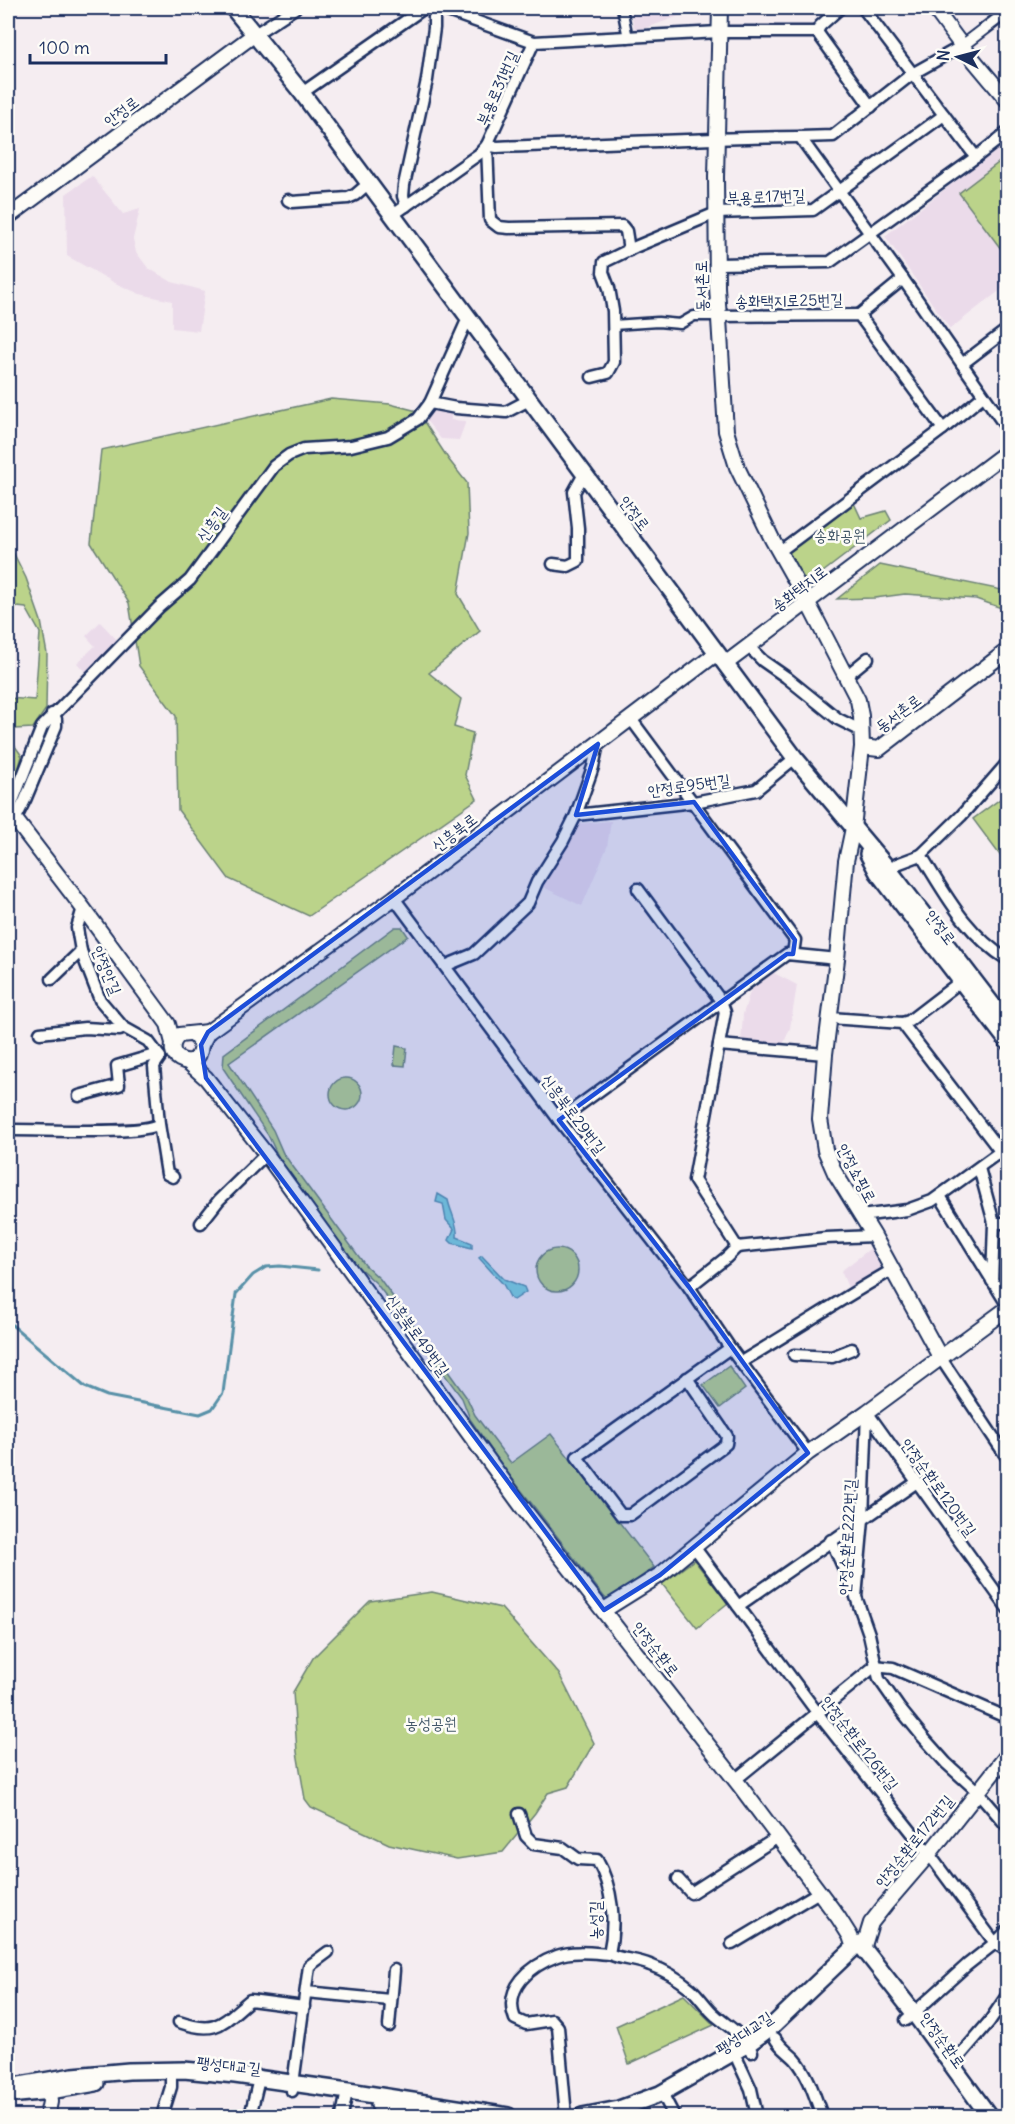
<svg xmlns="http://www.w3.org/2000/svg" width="1015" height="2124" font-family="Delius,'Poor Story',sans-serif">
<rect width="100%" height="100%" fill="#f5edf1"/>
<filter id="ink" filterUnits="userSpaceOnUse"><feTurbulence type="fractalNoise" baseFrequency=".0167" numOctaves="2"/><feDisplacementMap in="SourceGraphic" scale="12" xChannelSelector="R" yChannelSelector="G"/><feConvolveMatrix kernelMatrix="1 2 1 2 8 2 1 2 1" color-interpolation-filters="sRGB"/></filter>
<g filter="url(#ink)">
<!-- built -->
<g fill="#ebdbea">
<polygon points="630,8 701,8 635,32"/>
<polygon points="1007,141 1007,285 950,329 885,236"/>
<polygon points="92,176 123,214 140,209 133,239 136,252 148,268 172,282 205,291 199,331 172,328 172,301 140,294 115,283 67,256 66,194"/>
<polygon points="432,408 451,412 451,420 466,421 459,440 441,439 425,419"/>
<polygon points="100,622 120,643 87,674 77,663 95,646 86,636"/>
<polygon points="611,821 607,847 582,906 539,885 575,824"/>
<polygon points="772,972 797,985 790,1028 783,1045 741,1043 743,1014 749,995 753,985"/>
<polygon points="871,1248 884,1271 849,1290 841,1271"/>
</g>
<!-- green -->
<g fill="#bbd38a" stroke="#6b8174" stroke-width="1.5">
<polygon points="1006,157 1008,159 1007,257 959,193"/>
<polygon points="331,399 390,404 417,411 449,460 467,483 469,533 458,594 480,631 429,673 461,699 454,727 473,733 465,775 477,799 309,916 229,879 178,810 176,716 139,666 129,603 91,543 101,450"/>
<polygon points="853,501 861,518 886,511 891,520 806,585 787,553"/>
<polygon points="8,542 26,578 41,621 47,654 46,709 33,728 14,729 9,738 22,756 13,789 8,783 8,698 35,700 40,633 26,608 8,606"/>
<polygon points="880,565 1007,591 1007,610 976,599 905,594 875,598 837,599"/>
<polygon points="1007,794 1007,854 1002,858 973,819"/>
<polygon points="395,927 402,927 408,936 229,1063 273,1130 283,1153 365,1265 380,1279 423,1338 420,1341 376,1283 355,1264 279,1158 268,1135 223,1068 224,1054"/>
<polygon points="396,1046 407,1048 405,1066 394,1065"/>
<circle cx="346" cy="1094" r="16"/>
<circle cx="557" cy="1270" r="21"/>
<polygon points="437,1356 467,1398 475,1415 511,1463 551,1434 654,1567 614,1597 605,1598 504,1468 470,1419 462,1398 433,1359"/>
<polygon points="729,1366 745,1389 720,1408 703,1385"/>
<polygon points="694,1560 728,1603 697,1628 662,1584"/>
<polygon points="432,1592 501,1608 559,1674 594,1743 568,1787 548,1793 535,1813 503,1852 457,1859 389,1844 311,1807 305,1799 297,1752 293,1692 313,1658 370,1601"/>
<polygon points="684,1995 714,2025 629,2064 616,2026"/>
</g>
<!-- water -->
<g fill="#81d2d9" stroke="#5891a8" stroke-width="1.5">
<path d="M438,1194L448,1200C450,1211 459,1226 457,1237L472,1243V1248L452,1243L449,1240L454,1229L446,1220L443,1204L436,1202Z"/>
<polygon points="482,1256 504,1279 524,1287 526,1292 514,1300 511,1299 503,1284 479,1258"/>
</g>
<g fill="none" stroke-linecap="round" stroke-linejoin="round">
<!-- stream -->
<polyline stroke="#5891a8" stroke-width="3" points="8,1324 12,1325 85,1387 107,1396 200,1414 212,1409 223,1393 236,1294 253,1275 266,1267 280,1266 318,1270"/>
<!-- pedestrian casing -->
<g stroke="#1b2f5e" stroke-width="13">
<g id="pedestrian">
<polyline points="622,8 628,38"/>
<polyline points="613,325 658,322 680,324 694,316 718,316"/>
</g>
</g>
<!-- minor casing -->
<g stroke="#1b2f5e" stroke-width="15">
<g id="minor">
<polyline points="439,8 534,42 719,32 817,32 820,26 840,8"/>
<polyline points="863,8 944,115"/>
<polyline points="1008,11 962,46 912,74 833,136 800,137 903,279 1008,430"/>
<polyline points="817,32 871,107"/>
<polyline points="255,34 295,8"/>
<polyline points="534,42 487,145 490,220 499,227 509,228 622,226 626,231 629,250"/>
<polyline points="302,93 424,8"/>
<polyline points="288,200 292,202 348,198 355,195 369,183"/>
<polyline points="406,206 403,196 404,185 427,80 434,28 434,8"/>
<path d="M393,215L479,154L487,145L497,147C598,144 699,138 800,137"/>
<polyline points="717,264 830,262 976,157"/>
<polyline points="859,315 903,279"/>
<polyline points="718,316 859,315 943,429"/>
<polyline points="962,364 1008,329"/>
<polyline points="592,377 608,373 614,362 613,311 609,288 603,272 604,262 635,247 716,213 813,210 944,115 976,157 1008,132"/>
<polyline points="430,403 468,318"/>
<polyline points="780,551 943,429 983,396"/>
<polyline points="553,564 568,566 578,561 578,528 574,492 584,474"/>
<polyline points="749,647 763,661 786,677 838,719 862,731"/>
<polyline points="846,676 868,658"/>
<polyline points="631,719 795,940 793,954"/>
<polyline points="9,811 42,727 159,607 190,580 274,466 289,455 304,449 351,446 388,437 418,419 430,403 456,408 506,412 529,400"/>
<polyline points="576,815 694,802 756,790 795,758"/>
<polyline points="15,820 25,800 56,726 56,719 52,714"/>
<polyline points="921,855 961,816 1008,762"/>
<path d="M890,871L897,864L921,855C947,896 965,933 1008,960"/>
<polyline points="638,889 721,1001 725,1012 694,1180 737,1247"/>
<polyline points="394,898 559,1120 689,1287 730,1348 808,1453"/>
<polyline points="83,908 77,928 81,951 100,1000 123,1027 148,1041 160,1057 154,1066 159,1124 167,1174 173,1177"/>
<polyline points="445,966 474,954 528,903 537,882 563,841 576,815 593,767 598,744"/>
<polyline points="52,979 81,951"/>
<polyline points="830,1018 902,1023 1000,1151"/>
<polyline points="902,1023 909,1021 965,978"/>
<polyline points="40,1033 85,1028 120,1030 123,1027"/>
<polyline points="719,1045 825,1054"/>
<polyline points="79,1096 119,1085 117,1066 151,1056 160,1057"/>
<polyline points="559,1120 787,954 837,959"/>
<path d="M8,1130C34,1129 142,1136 159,1124"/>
<polyline points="979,1168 994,1223 992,1281"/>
<polyline points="940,1196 1008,1306"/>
<polyline points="861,1216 907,1210 932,1201 1008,1146"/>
<polyline points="201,1223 219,1200 266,1154"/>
<polyline points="994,1223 1008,1223"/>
<polyline points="737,1247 826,1238 874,1236"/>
<polyline points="689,1287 727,1257 737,1247"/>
<polyline points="794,1355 832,1357 852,1349"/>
<polyline points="940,1357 1008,1459"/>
<path d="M741,1362C792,1332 841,1299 892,1270"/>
<polyline points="687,1378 727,1436 726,1444 630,1515 621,1515 577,1457 587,1450 730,1348"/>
<polyline points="867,1412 863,1519 856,1597 869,1634 879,1679 900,1709 922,1736 946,1763 977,1791 1008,1827"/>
<polyline points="867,1412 1008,1609"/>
<polyline points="831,1540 855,1594"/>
<polyline points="695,1548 822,1719 929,1854 995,1943 1008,1951"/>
<polyline points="738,1606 917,1482"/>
<polyline points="735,1780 875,1666 893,1668 1008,1718"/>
<path d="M519,1814L526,1836L534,1844L563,1848L578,1859L597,1860C613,1888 616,1923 609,1954C594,1953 572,1950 557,1956C530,1966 503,1988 515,2019L526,2024L552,2020L558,2027L566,2116"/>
<polyline points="678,1879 691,1893 778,1837"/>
<polyline points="732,1944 819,1892"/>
<path d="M609,1954C623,1960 636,1959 650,1965C664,1970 679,1979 690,1988C700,1996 706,2008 716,2016C729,2027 745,2036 752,2052"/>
<polyline points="306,1992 390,2000"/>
<polyline points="906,2020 967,1965 995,1943 1008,1930"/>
<path d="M179,2022C217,2035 221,2024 250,2000L304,2007"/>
<polyline points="389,2026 394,1970"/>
<path d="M775,2038C780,2047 788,2052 795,2059C809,2075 815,2097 822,2116"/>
<polyline points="738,2061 751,2089 757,2116"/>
<polyline points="952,2065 989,2022 1008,1994"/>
<polyline points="292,2091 309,1966 328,1952"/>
<polyline points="662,2093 674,2116"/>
<polyline points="162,2116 171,2087 171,2070"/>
<polyline points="250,2116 259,2079"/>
<polyline points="342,2116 347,2091"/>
</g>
</g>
<!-- tertiary casing -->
<g stroke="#1b2f5e" stroke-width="18">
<g id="tertiary">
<polyline points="720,8 716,177 717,287 726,431 737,467 772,539 808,603 858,700 861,716 862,747 853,828 846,861 837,959 825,1054 820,1119 825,1150 835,1173 874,1236 940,1357"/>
<polyline points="934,8 962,46 1008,101"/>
<polyline points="8,217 255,34"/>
<polyline points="725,664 1008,451"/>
<polyline points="862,747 879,749 1008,650"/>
<polyline points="8,810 83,908 168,1024 173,1043"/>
<path d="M192,1034C198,1038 202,1043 200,1051C195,1073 158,1056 179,1035L208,1032"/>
<polyline points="201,1045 208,1032 394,898 717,653"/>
<polyline points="188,1062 206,1078 266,1154 526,1512 740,1786 838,1917 850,1936 854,1948"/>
<polyline points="604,1610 660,1575 808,1453 867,1412 1008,1308"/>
<polyline points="863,1949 871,1923 886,1904 929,1854 1008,1754"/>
<polyline points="47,2116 50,2102 48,2080"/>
</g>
</g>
<!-- secondary casing -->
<g stroke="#1b2f5e" stroke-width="20">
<g id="secondary">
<polyline points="233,8 302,93 795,758 890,871 1008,1025"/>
<polyline points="868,854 878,873 1008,1042"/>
<polyline points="8,2087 73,2076 129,2071 184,2070 235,2075 355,2092 508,2116"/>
<polyline points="19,2094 50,2091 96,2083"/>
<polyline points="379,2105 444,2116"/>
<polyline points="582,2116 619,2109 660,2094 748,2044 770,2028 859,1943 914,2013 989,2116"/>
</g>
</g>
<!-- pedestrian -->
<use href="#pedestrian" stroke="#fdfcf7" stroke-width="8"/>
<!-- minor -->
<use href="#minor" stroke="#fdfcf7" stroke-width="10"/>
<!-- tertiary -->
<use href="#tertiary" stroke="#fdfcf7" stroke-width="14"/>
<!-- secondary -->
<use href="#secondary" stroke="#fdfcf7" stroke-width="15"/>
</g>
</g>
<!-- marked area -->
<path fill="#1d4ed8" fill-opacity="0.2" stroke="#1d4ed8" stroke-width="4.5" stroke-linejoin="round" d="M598,744L576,815L694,802L795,940L793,954H787L559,1120L689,1287L808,1453L660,1575L604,1610L206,1078L201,1045L208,1032Z"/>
<g text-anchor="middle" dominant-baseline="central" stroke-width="5" stroke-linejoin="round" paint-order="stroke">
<!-- street labels -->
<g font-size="16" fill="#1b2f5e" stroke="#fdfcf7">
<text transform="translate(497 88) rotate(-66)">부용로31번길</text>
<text transform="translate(121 111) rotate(-37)">안정로</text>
<text transform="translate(766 196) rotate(-2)">부용로17번길</text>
<text transform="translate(701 286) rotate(-91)">동서촌로</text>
<text transform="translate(789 300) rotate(-1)">송화택지로25번길</text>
<text transform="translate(635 513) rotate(53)">안정로</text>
<text transform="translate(211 524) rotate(-55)">신흥길</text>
<text transform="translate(799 588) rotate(-37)">송화택지로</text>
<text transform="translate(898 713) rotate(-37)">동서촌로</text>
<text transform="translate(689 785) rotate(-8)">안정로95번길</text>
<text transform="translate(454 832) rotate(-37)">신흥북로</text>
<text transform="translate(941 927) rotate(53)">안정로</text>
<text transform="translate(107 970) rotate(67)">안정안길</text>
<text transform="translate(574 1114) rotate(53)">신흥북로29번길</text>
<text transform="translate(857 1173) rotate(62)">안정쇼핑로</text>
<text transform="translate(418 1335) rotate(54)">신흥북로49번길</text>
<text transform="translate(939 1487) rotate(54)">안정순환로120번길</text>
<text transform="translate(847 1537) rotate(-87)">안정순환로222번길</text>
<text transform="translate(656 1649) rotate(52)">안정순환로</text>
<text transform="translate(860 1743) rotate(52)">안정순환로126번길</text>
<text transform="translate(914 1841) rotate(-51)">안정순환로172번길</text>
<text transform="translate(595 1920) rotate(-90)">농성길</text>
<text transform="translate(744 2033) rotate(-34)">팽성대교길</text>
<text transform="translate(943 2040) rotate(54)">안정순환로</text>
<text transform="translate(229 2065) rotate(6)">팽성대교길</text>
</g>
<!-- park labels -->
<g font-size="16" fill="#435869" stroke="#fdfcf7">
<text x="840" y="535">송화공원</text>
<text x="431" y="1723">농성공원</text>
</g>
</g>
<!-- margin -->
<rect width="1015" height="2124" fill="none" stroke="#fdfcf7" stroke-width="30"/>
<rect x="15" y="15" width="985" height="2094" fill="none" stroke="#1b2f5e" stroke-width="2" filter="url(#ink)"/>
<!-- north arrow -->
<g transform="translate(958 57) rotate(276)" stroke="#fdfcf7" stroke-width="4.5" paint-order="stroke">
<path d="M0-4.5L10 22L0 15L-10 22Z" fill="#1b2f5e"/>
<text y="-9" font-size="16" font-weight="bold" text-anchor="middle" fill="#1b2f5e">N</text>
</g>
<!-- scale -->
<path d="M30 54v9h136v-9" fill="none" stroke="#1b2f5e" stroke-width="3"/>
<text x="39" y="54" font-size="18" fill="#1b2f5e" stroke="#fdfcf7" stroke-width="4.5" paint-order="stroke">100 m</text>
</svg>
